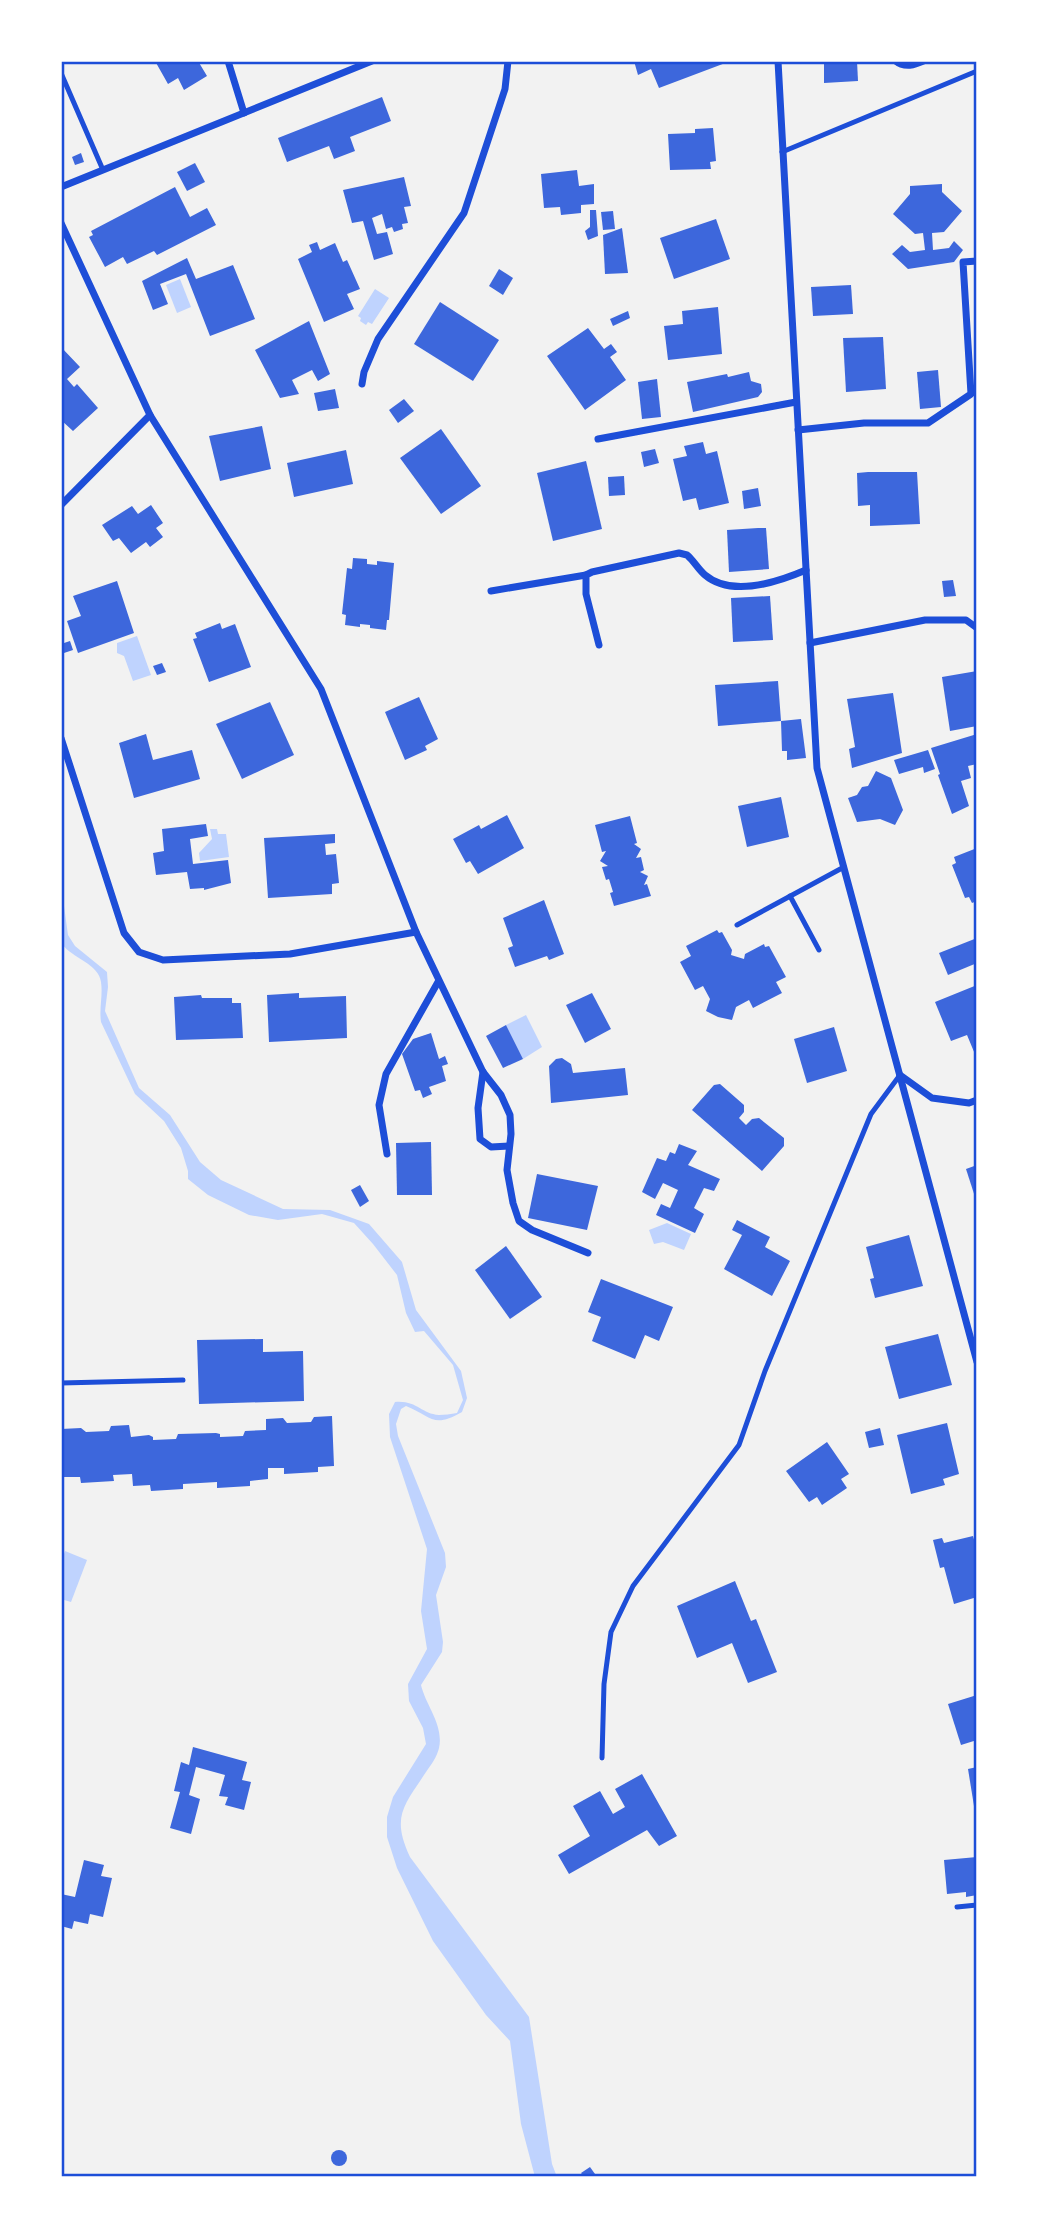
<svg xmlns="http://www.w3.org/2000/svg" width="1038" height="2238" font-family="Overpass,sans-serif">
<rect width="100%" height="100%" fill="#f2f2f2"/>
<!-- water -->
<g fill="#bfd3fe">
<polygon points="180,279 191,307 177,313 166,285"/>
<polygon points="375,289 389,298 372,324 368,322 366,325 360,321 361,318 358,316"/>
<polygon points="137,636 151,675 133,681 124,656 117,653 117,643"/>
<polygon points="210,829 217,829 218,834 226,834 229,857 200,861 199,853 212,839"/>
<path d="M61,884L68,935L75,946L107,972L108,987L105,1011L139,1088L170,1115L200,1162L221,1180L283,1209L330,1210L369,1224L402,1262L416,1310L461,1371L467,1398L462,1412C433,1429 431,1416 406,1406L401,1409L396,1424L398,1436L445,1553L446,1567L436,1595L443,1642L442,1652L421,1685C426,1706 444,1725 439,1748C437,1757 431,1765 426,1772C404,1806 391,1816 410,1857L529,2017L552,2164L557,2177H535L521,2124L510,2041L486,2015L433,1941L397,1868L387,1837V1817L393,1797L426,1744L423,1728L409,1701L408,1684L427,1649L421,1611L427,1549L390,1437L389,1414L395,1402C417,1400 421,1414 439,1415C444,1415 451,1414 457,1413L463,1400L453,1365L424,1331L415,1332L406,1313L397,1275L373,1244L354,1223L322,1214L278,1220L249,1215L208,1195L188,1179V1171L181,1148L164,1121L135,1094L101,1022C99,1008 103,996 101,982C99,964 72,958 62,944Z"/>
<polygon points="526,1015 542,1047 523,1059 506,1025"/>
<polygon points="667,1223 691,1234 684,1250 663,1242 654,1244 649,1230"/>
<polygon points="65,1551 87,1560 71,1602 61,1599 61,1563"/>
</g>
<!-- building -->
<g fill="#3d67dc">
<polygon points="155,61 198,61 207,76 184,90 178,78 168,84"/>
<polygon points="634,61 728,61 728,62 659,88 651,69 638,75"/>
<polygon points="824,61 857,61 858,81 824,83"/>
<polygon points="382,97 391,121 350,137 355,151 334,159 329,146 287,162 278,138"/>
<polygon points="713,128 716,161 710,162 711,169 670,170 668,134 695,133 695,129"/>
<polygon points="81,153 84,162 75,165 72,157"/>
<polygon points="195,163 205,182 187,191 177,172"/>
<polygon points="577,170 579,186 594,184 594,204 581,205 581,213 561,215 560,207 544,208 541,174"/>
<polygon points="404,177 411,206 404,207 408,223 402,224 403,229 394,232 392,227 386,229 382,214 372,218 377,234 387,232 393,254 374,260 363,221 352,223 343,190"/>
<polygon points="942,184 942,192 962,211 944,232 932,233 933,250 949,248 954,241 963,250 954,262 908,269 892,254 902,245 910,252 925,250 923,233 915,234 893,214 910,194 910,186"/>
<polygon points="175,187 190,217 207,208 216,225 157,255 154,251 127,264 123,257 105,267 89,237 93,235 91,231"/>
<polygon points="590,210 596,210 598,236 588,240 585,231 590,227"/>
<polygon points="613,211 615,229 603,230 601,212"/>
<polygon points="716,219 730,259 674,279 660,238"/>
<polygon points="622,228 628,273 605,274 603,235"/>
<polygon points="317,242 320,250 335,243 343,262 347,260 360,289 347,294 354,309 324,322 298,259 312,252 309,245"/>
<polygon points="187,258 196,279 233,265 255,319 210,336 186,274 160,284 168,304 153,310 142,281"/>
<polygon points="499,269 513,278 503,295 489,286"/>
<polygon points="851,285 853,314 813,316 811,287"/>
<polygon points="440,302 499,340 473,381 414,344"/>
<polygon points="718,307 722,354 668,360 664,326 683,324 682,311"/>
<polygon points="628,311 630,318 613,326 610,319"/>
<polygon points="309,321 330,374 318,381 312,370 292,380 299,394 280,398 255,350"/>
<polygon points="588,328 604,349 611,344 617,352 610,357 626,380 585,410 547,356"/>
<polygon points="883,337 886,389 846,392 843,338"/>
<polygon points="61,347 80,367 67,379 74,387 77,384 98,408 73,431 61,420"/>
<polygon points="938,370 941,407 920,409 917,372"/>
<polygon points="749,372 751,381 761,384 762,392 758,397 693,412 687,382 727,374 728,377"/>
<polygon points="657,379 661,417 642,419 638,382"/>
<polygon points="335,389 339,408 318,411 314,393"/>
<polygon points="404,399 414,411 398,423 389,410"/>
<polygon points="262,426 271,469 220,481 209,436"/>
<polygon points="441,429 481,486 441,514 400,458"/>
<polygon points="703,442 706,454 717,451 729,503 699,510 696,498 683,501 673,459 687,456 684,446"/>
<polygon points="655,449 659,463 644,467 641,452"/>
<polygon points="346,450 353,484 294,497 287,463"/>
<polygon points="586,461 602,529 553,541 537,473"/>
<polygon points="868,472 917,472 920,524 870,526 870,505 858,506 857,473"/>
<polygon points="624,476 625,495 609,496 608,477"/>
<polygon points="758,488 761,506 744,509 742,491"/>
<polygon points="151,505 163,523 156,528 163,537 150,547 146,542 131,553 119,538 113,541 102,525 132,506 138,514"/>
<polygon points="758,528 766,528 769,569 729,572 727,530"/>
<polygon points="353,558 367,559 367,564 377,565 377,561 394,563 389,620 387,620 386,630 370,628 370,625 360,624 360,627 345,625 346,615 342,614 347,568 352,569"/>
<polygon points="953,580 956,596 944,597 942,581"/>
<polygon points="117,581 134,633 78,653 67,621 81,616 73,596"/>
<polygon points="770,596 773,640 733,642 731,598"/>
<polygon points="220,623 222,629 235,624 251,667 209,682 193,639 197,638 195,633"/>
<polygon points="70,641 73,650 61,654 61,644"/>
<polygon points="162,663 166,672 157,675 153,666"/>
<polygon points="977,671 977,726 950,731 942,677"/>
<polygon points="778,681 781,721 801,719 806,758 787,760 787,751 782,751 781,721 718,726 715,685"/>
<polygon points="893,693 902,753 852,768 849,749 855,747 847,699"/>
<polygon points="419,697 438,739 425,746 427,750 405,760 385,712"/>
<polygon points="270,702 294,755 242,779 216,724"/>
<polygon points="146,734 153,760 192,750 200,779 134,798 119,743"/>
<polygon points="977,734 977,764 968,766 971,778 961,781 969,806 952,814 938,775 940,774 931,748"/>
<polygon points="928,750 935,769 924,773 923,767 899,774 894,760"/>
<polygon points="876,771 891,778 903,810 895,825 880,819 857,822 848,798 857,795 862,787 868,786"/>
<polygon points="781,797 789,837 747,847 738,806"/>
<polygon points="507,815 524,848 478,874 470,861 466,863 453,839 479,825 481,829"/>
<polygon points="630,816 637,843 634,844 641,849 636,858 641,857 644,870 640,872 648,876 644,885 647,884 651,896 614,906 610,893 613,892 609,879 606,880 602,867 608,866 600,861 606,851 602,852 595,825"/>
<polygon points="206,824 208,836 190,839 193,864 228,860 231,883 204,890 204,888 190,889 187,872 156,875 153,853 164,851 162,829"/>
<polygon points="335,834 335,843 325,844 326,855 336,854 339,883 332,884 332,894 268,898 264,838"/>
<polygon points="977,848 977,901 972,903 969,897 965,898 952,865 956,863 954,857"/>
<polygon points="544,900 564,954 549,960 547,956 515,967 508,948 513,946 503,918"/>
<polygon points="717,930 719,933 722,932 732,950 731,955 744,959 745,954 764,944 765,947 769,946 786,977 776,982 782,993 753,1008 749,1000 736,1007 732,1020 718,1017 706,1011 710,999 703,986 695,990 680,962 691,956 686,946"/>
<polygon points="977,938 977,963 948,975 939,953"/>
<polygon points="977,985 977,1059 967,1035 951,1041 935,1002"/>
<polygon points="299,993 299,998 346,996 347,1038 269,1042 267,995"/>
<polygon points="592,993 611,1029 585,1043 566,1005"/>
<polygon points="201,995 202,998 232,998 232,1003 241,1003 243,1038 176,1040 174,997"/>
<polygon points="506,1025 523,1059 503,1068 486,1036"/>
<polygon points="834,1027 847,1071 807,1083 794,1039"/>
<polygon points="431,1033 439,1059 445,1056 448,1064 442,1066 446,1081 429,1087 432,1094 423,1098 420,1090 415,1091 402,1054 413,1039"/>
<polygon points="562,1058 571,1064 573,1073 625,1068 628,1095 551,1103 549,1066 556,1059"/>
<polygon points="720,1084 744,1105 744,1112 739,1118 746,1125 752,1119 759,1118 784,1138 784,1146 762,1171 692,1110 714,1085"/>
<polygon points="431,1142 432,1195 397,1195 396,1143"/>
<polygon points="679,1144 697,1151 688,1165 720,1179 714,1191 704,1188 694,1208 704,1214 695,1233 656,1215 661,1204 670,1208 678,1190 663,1183 655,1199 642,1192 657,1158 666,1161 670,1152 675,1154"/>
<polygon points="977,1165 977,1200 976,1200 966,1169"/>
<polygon points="537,1174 598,1186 587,1230 528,1218"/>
<polygon points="360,1185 369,1201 360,1207 351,1190"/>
<polygon points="737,1220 770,1237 765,1247 790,1261 772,1296 724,1269 742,1235 732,1230"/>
<polygon points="909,1235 923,1286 875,1298 870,1279 874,1278 866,1247"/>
<polygon points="506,1246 542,1297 510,1319 475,1270"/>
<polygon points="601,1279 673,1307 659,1341 645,1335 635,1359 592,1341 601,1317 588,1312"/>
<polygon points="938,1334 952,1385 899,1399 885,1347"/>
<polygon points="263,1339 263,1352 303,1351 304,1401 199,1404 197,1340"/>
<polygon points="332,1416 334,1466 318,1467 318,1472 284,1474 284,1468 268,1468 268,1479 250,1481 250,1486 217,1488 217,1482 183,1484 183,1489 151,1491 150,1485 133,1486 132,1474 113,1475 114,1481 81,1483 80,1477 64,1477 61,1429 81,1428 86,1432 109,1431 111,1426 129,1425 131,1437 149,1435 153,1437 153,1440 176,1439 178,1434 216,1433 220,1434 220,1437 243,1436 245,1431 266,1430 266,1419 283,1418 287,1423 311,1422 314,1417"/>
<polygon points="947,1423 959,1474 943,1479 945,1485 911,1494 897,1435"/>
<polygon points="880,1428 884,1445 869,1448 865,1432"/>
<polygon points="827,1442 849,1474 841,1479 847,1488 822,1505 817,1497 809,1502 786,1471"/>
<polygon points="973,1536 977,1550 977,1597 954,1604 944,1567 940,1568 933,1540 942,1538 944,1543"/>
<polygon points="735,1581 751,1621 756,1619 777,1672 748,1683 732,1643 697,1658 677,1606"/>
<polygon points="977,1695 977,1740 961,1745 948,1704"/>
<polygon points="193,1747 247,1762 242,1780 251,1782 244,1810 225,1805 228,1797 219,1796 225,1775 196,1767 189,1795 200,1799 191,1834 170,1828 180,1792 174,1791 181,1762 189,1765"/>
<polygon points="977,1767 977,1805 974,1806 968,1769"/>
<polygon points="642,1774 677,1836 659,1846 647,1830 569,1874 558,1855 590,1836 573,1806 600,1791 613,1814 625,1807 615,1789"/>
<polygon points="977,1857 977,1895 966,1897 966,1892 947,1894 944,1860"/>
<polygon points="84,1860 104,1865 101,1876 112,1878 103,1917 90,1914 88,1924 74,1921 72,1929 61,1926 61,1894 75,1897"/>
<circle cx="339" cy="2158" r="8"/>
<polygon points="590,2167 595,2174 591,2177 584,2177 581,2173"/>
</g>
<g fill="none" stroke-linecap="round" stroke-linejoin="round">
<!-- service -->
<g stroke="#1d4ed8" stroke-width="5">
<path d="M894,61C905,70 915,66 926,61"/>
<polyline points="61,73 103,170"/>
<polyline points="782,152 977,71"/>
<polyline points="790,896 819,950"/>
<polyline points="737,925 844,867"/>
<polyline points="61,1383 183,1380"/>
<polyline points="602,1758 604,1684 611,1632 633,1586 739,1445 765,1371 871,1114 900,1075"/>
<polyline points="957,1907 977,1905"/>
</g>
<!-- minor -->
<g stroke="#1d4ed8" stroke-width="7">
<polyline points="228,61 244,113"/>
<polyline points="778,61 817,768 977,1362"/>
<polyline points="61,187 372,61"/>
<polyline points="61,223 150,415 321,689 416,932 483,1072 501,1095 510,1115 511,1134 507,1170 513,1203 519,1221 532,1230 588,1253"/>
<polyline points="362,384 364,372 378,339 464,213 505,89 508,61"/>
<polyline points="798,430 864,423 928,423 971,394 963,262 977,261"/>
<polyline points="598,439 796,402"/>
<polyline points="61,505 150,415"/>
<polyline points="491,591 586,575"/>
<polyline points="810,643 925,620 966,620 977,628"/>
<path d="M599,645L586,594V575L592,572L679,553L687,555C694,561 698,569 705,575C732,598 778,582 806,570"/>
<polyline points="61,738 124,933 139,952 163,960 290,954 416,932"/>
<polyline points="483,1072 478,1108 480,1139 491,1147 509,1146"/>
<polyline points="900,1075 932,1098 969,1103 977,1100"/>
<polyline points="387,1154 379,1105 386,1074 438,982"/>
</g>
</g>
<!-- border -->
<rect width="1038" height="2238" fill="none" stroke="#ffffff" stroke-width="126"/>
<rect x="63" y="63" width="912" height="2112" fill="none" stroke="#1d4ed8" stroke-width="2.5"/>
</svg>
